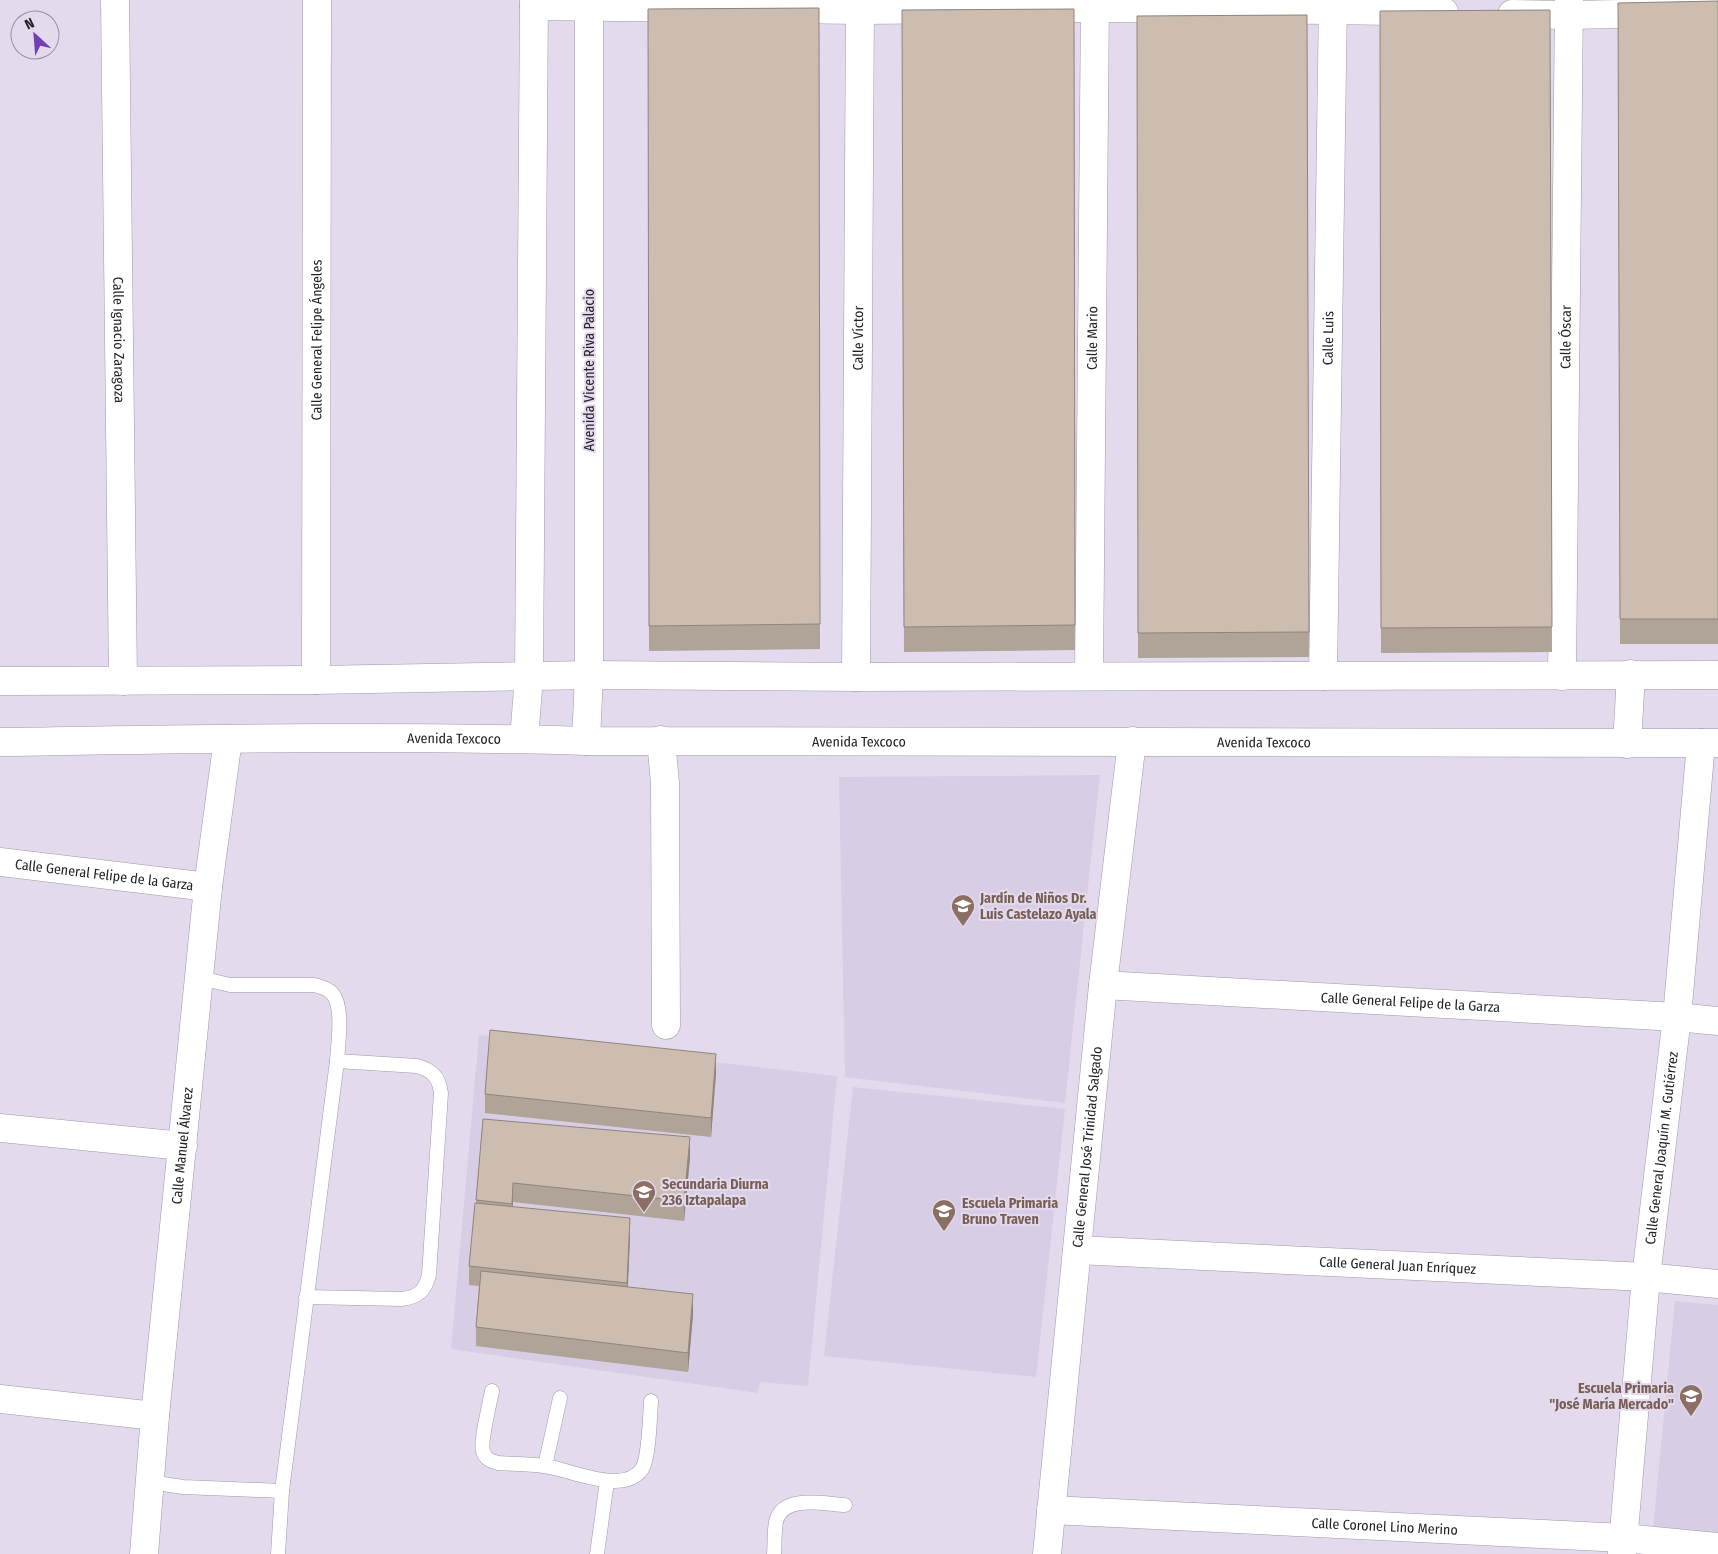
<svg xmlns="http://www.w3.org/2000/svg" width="1718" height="1554" font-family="'Fira Sans Condensed',sans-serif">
<rect width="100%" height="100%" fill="#e3dbed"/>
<!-- built -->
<g fill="#d7cde5">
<polygon points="1100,775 1065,1103 845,1077 839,777"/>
<polygon points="479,1035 837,1076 808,1386 760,1382 758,1393 451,1349"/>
<polygon points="853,1087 1065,1109 1036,1377 824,1356"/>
<polygon points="1675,1301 1718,1305 1718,1534 1653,1528"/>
</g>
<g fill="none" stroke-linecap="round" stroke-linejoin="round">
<!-- service casing -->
<g stroke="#9f97a8" stroke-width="15">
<g id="service">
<path d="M200,978L230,985H314C321,987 327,988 332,993C344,1006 338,1044 337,1061L417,1066C432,1070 439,1077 441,1093L429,1275C425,1291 418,1297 402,1299L306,1297"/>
<path d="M492,1391C490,1403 480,1441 483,1451C485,1459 491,1461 498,1463C513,1464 529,1464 544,1466C570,1469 623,1496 642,1469C649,1458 650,1416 651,1401"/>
<polyline points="545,1466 560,1398"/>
<polyline points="150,1482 183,1487 282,1491 337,1061"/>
<polyline points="278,1554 282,1491"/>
<polyline points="597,1554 607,1481"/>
<path d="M774,1554C775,1544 774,1532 776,1522C782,1494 824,1504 845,1505"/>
</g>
</g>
<!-- minor casing -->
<g stroke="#9f97a8" stroke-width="29">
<g id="minor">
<path id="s1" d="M115,0L123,681"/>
<polyline points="534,6 860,10 1095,8 1333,10 1444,12"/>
<polyline points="1512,14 1569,15 1718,12"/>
<path id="s2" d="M1089,676L1095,0"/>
<path id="s3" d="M1323,676L1333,0"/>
<path id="s4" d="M1562,676L1569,0"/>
<path id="s5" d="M856,677L860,0"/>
<path id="s6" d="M316,680L317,0"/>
<polyline points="661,740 665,783 666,1025"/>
<path id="s7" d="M0,862L208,887"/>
<path id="s8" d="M1103,985L1677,1017L1718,1021"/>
<polyline points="0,1128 183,1146"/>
<path id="s9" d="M1077,1250L1646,1277L1718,1284"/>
<polyline points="0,1399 155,1416"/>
<path id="s10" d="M1051,1510L1624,1538L1718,1547"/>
<path id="s11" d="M144,1554L155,1416L208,887L228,739"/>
<path id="s12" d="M1047,1554L1103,985L1132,741"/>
<path id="s13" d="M1622,1554L1646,1277L1677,1017L1701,743"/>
</g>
</g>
<!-- tertiary casing -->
<g stroke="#9f97a8" stroke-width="29">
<g id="tertiary">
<polyline points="524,739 529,677 534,0"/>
<polyline points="586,741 589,675 589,0"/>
</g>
</g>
<!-- secondary casing -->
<g stroke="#9f97a8" stroke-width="29">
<g id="secondary">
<polyline points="0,681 316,680 589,675 856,677 1718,675"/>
<path id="s14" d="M0,742C195,739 391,735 586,741L1718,743"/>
<polyline points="1627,744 1631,674"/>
</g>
</g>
<!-- service -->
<use href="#service" stroke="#fff" stroke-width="14"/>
<!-- minor -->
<use href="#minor" stroke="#fff" stroke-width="28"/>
<!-- tertiary -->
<use href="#tertiary" stroke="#fff" stroke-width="28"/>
<!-- secondary -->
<use href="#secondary" stroke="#fff" stroke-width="28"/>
</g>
<!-- wall -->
<g fill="#b0a397">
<polygon points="1718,1 1718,644 1620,644 1618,3"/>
<polygon points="819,8 820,649 649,651 648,9"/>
<polygon points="1074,9 1075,650 904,652 902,10"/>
<polygon points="1550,10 1552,652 1381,653 1380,11"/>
<polygon points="1307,15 1309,657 1138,658 1137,16"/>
<polygon points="716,1073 711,1137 485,1113 485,1094"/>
<polygon points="483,1119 690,1157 684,1221 513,1202 513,1207 630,1237 628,1287 693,1314 688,1372 476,1346 476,1327 479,1286 469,1285 469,1266 476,1203"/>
</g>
<!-- shaded-wall -->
<g fill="#90847b">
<polygon points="716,1054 716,1073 711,1137 711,1118"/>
<polygon points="690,1137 690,1157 684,1221 684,1201"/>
<polygon points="513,1183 513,1202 512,1223 512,1204"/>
<polygon points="630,1218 630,1237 627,1303 627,1283"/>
<polygon points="693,1294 693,1314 688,1372 688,1353"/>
</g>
<!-- building -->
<g fill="#cdbdb0" stroke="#90847b">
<polygon points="1718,1 1718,619 1620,619 1618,3"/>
<polygon points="819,8 820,624 649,626 648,9"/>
<polygon points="1074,9 1075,625 904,627 902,10"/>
<polygon points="1550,10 1552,627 1381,628 1380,11"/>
<polygon points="1307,15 1309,632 1138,633 1137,16"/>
<polygon points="490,1030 716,1054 711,1118 485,1094"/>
<polygon points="483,1119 690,1137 684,1201 513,1183 512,1204 476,1200"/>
<polygon points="475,1203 630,1218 627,1283 469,1266"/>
<polygon points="481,1271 693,1294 688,1353 476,1327"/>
</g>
<!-- icons -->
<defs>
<g id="school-pin" transform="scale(1.25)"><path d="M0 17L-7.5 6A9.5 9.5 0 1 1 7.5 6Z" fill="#8d6e63" stroke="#e3dbed"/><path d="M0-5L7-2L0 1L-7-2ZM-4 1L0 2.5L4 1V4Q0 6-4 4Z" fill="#fff"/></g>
</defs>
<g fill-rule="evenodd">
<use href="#school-pin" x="963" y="906"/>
<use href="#school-pin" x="644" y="1192"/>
<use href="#school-pin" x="944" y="1211"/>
<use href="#school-pin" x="1691" y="1396"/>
</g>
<g text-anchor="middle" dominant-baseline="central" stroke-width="4" stroke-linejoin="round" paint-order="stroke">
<!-- street labels -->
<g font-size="14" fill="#242127" stroke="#e3dbed">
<text stroke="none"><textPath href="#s2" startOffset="338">Calle Mario</textPath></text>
<text stroke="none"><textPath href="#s3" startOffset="338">Calle Luis</textPath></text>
<text stroke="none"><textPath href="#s4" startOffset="339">Calle Óscar</textPath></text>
<text stroke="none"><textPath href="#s5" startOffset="339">Calle Víctor</textPath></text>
<text stroke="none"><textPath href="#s6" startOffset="340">Calle General Felipe Ángeles</textPath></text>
<text stroke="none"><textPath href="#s1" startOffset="340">Calle Ignacio Zaragoza</textPath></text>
<text transform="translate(589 370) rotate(-90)">Avenida Vicente Riva Palacio</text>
<text stroke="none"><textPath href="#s14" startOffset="454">Avenida Texcoco</textPath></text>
<text stroke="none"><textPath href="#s14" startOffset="859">Avenida Texcoco</textPath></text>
<text stroke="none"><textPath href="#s14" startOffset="1264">Avenida Texcoco</textPath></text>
<text stroke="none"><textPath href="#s7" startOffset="105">Calle General Felipe de la Garza</textPath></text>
<text stroke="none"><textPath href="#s8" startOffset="308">Calle General Felipe de la Garza</textPath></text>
<text stroke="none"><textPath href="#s11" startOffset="410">Calle Manuel Álvarez</textPath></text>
<text stroke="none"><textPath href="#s12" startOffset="409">Calle General José Trinidad Salgado</textPath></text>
<text stroke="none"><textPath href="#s13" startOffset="408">Calle General Joaquín M. Gutiérrez</textPath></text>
<text stroke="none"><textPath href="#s9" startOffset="321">Calle General Juan Enríquez</textPath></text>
<text stroke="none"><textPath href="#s10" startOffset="334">Calle Coronel Lino Merino</textPath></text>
</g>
<!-- education labels -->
<g font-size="14" font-weight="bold" fill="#785e54" stroke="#e3dbed" text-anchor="start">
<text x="980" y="898">Jardín de Niños Dr.<tspan x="980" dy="16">Luis Castelazo Ayala</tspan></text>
<text x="662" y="1184">Secundaria Diurna<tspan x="662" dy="16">236 Iztapalapa</tspan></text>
<text x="962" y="1203">Escuela Primaria<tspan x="962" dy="16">Bruno Traven</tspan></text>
<text x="1674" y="1388" text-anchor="end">Escuela Primaria<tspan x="1674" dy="16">"José María Mercado"</tspan></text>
</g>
</g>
<!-- north arrow -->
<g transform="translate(35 35) rotate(334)"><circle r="24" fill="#e3dbed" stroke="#97919e"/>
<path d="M0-4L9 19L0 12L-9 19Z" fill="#723fb6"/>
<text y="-8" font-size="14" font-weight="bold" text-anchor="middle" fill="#242127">N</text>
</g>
</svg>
